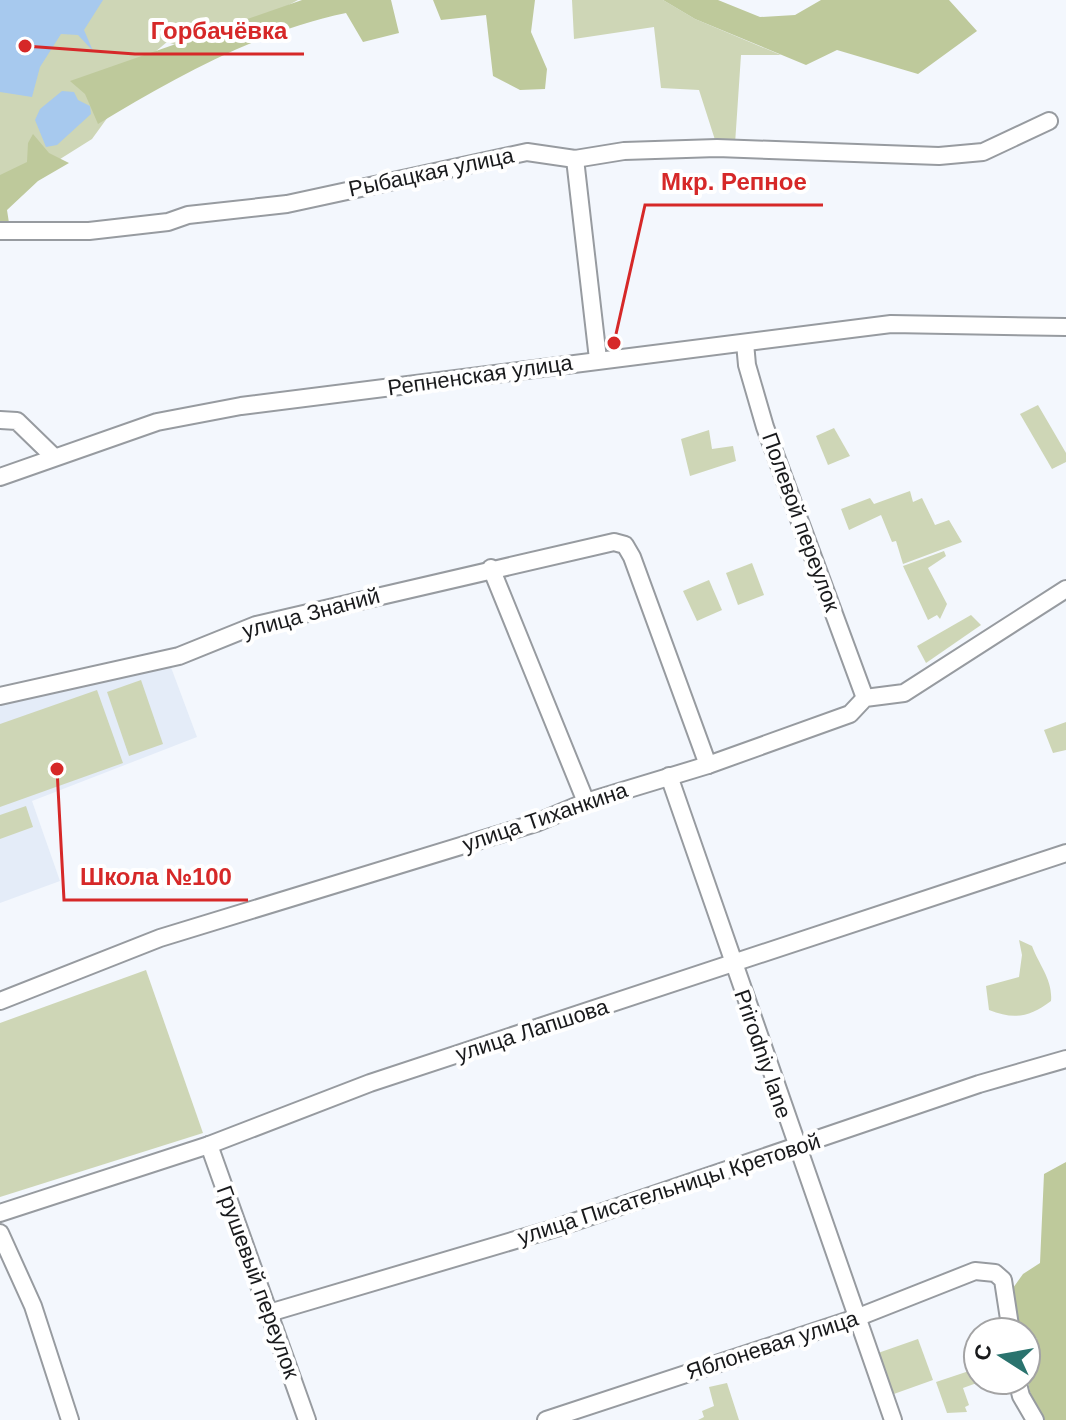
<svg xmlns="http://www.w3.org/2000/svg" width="1066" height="1420" font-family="Arial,sans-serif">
<rect width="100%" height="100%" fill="#f3f7fd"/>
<!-- built -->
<polygon fill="#e4ecf8" points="169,662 197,737 32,801 60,881 0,903 0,704"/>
<!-- green -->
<g fill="#ced6b6">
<polygon points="0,0 298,0 200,53 167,42 155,52 92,139 49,166 0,205"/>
<polygon points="572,0 663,0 695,19 781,55 741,55 735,144 716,143 699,90 661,88 654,27 574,39"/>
<polygon points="1038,405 1066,453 1066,462 1052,469 1020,414"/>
<polygon points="834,428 850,456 828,465 816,436"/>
<polygon points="709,430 712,449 733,446 736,461 690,476 681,439"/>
<polygon points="910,491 913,502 922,498 935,525 949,520 962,542 903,564 896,541 892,542 881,515 849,530 841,509 870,498 874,504"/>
<polygon points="944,551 946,556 928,568 947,604 940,619 937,615 928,620 903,566"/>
<polygon points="752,563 764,595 738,605 726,573"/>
<polygon points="709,580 722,610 697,621 683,591"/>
<polygon points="971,615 981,625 926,663 917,646"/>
<polygon points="141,680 163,744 129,756 107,692"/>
<polygon points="97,690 123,763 0,807 0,724"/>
<polygon points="1066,722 1066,750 1053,753 1044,730"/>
<polygon points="26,806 33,827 0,839 0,815"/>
<path d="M1019,940L1032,946C1039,965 1053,980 1051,1001C1030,1017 1014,1020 989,1010L986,986L1019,977L1022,955Z"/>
<polygon points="146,970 203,1133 0,1197 0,1023"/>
<polygon points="918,1339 933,1380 891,1395 878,1353"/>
<polygon points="978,1368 978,1380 985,1380 963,1388 969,1405 965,1407 967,1412 947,1413 936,1382"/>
<polygon points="727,1383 739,1420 698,1420 704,1417 702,1411 714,1406 709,1387"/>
</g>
<!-- forest -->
<g fill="#bec99b">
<path d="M302,0H391L399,33L363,42L346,13C258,31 174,78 98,124L85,94L70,81Z"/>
<polygon points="433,0 535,0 531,32 547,69 545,89 520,90 493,76 486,15 441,20"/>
<polygon points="663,0 718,0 760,17 795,15 821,0 949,0 977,31 918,74 837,50 806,65 695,19"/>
<polygon points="33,134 49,153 69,163 38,181 7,210 9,223 0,224 0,175 27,162 28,143"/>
<path d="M1066,1162V1420H1041C1031,1403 1026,1379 1026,1359L1036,1357L1037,1338L1026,1339V1332H1016L1013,1288L1023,1274L1040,1263L1044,1174Z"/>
</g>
<!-- water -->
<g fill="#a7c9ee">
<polygon points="0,0 103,0 84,30 93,51 78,35 61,34 40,67 32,97 0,92"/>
<polygon points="62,91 74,92 78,100 90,106 91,114 57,145 46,147 35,120 40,109"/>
</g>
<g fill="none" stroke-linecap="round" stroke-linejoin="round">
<!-- minor casing -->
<g stroke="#979ba0" stroke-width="20">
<g id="minor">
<polyline points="575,159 598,359"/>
<polyline points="0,231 89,231 168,222 188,215 287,204 527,152 575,159 624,151 717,148 939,156 983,152 1049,121"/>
<polyline points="745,343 747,365 765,427 865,698"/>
<polyline points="0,420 17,421 53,456"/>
<polyline points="0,477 157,422 241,406 891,324 1066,327"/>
<polyline points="491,568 586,802"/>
<polyline points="0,696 179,656 256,625 614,542 625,545 632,557 708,765"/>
<polyline points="669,776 893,1420"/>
<polyline points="0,1001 160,938 536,823 586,802 708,765 850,714 865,698 904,693 1066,589"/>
<polyline points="209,1145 307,1420"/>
<polyline points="0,1213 209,1145 370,1083 1066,853"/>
<polyline points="0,1233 33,1306 70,1420"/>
<polyline points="269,1313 556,1228 979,1084 1066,1059"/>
<polyline points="1017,1380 1021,1396 1035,1420"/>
<polyline points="546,1420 856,1318 975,1271 995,1273 1003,1280 1011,1332"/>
</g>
</g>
<!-- minor -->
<use href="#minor" stroke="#fff" stroke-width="16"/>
</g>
<g text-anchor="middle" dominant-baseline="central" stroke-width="8" stroke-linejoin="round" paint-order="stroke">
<!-- street labels -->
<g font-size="22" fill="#191a1c" stroke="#fff">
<text transform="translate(431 172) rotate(-12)">Рыбацкая улица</text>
<text transform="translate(480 375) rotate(-8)">Репненская улица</text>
<text transform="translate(801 522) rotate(70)">Полевой переулок</text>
<text transform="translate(311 613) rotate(-15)">улица Знаний</text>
<text transform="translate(545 817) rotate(-19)">улица Тиханкина</text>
<text transform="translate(532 1030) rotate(-18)">улица Лапшова</text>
<text transform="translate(763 1054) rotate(71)">Prirodniy lane</text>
<text transform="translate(669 1189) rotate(-18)">улица Писательницы Кретовой</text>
<text transform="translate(258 1282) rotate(70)">Грушевый переулок</text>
<text transform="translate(772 1345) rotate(-18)">Яблоневая улица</text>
</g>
</g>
<!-- callouts -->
<path fill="none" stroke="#d62828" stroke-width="3" d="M25 46L135 54H304M614 343L645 205H823M57 769L64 900H248"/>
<g fill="#d62828" stroke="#fff" stroke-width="3">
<circle cx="25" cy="46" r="8"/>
<circle cx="614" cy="343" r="8"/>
<circle cx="57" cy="769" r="8"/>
</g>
<g font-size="24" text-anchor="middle" font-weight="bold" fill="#d62828" stroke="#fff" stroke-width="8" stroke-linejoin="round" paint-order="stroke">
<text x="219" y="39">Горбачёвка</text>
<text x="734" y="190">Мкр. Репное</text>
<text x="156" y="885">Школа №100</text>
</g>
<!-- north arrow -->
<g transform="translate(1002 1356) rotate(281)"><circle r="38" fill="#ffffff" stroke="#a3a3a4" stroke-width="2"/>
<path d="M0-6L14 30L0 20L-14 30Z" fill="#2a736e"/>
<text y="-12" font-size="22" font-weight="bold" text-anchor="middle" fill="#191a1c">С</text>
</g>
</svg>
